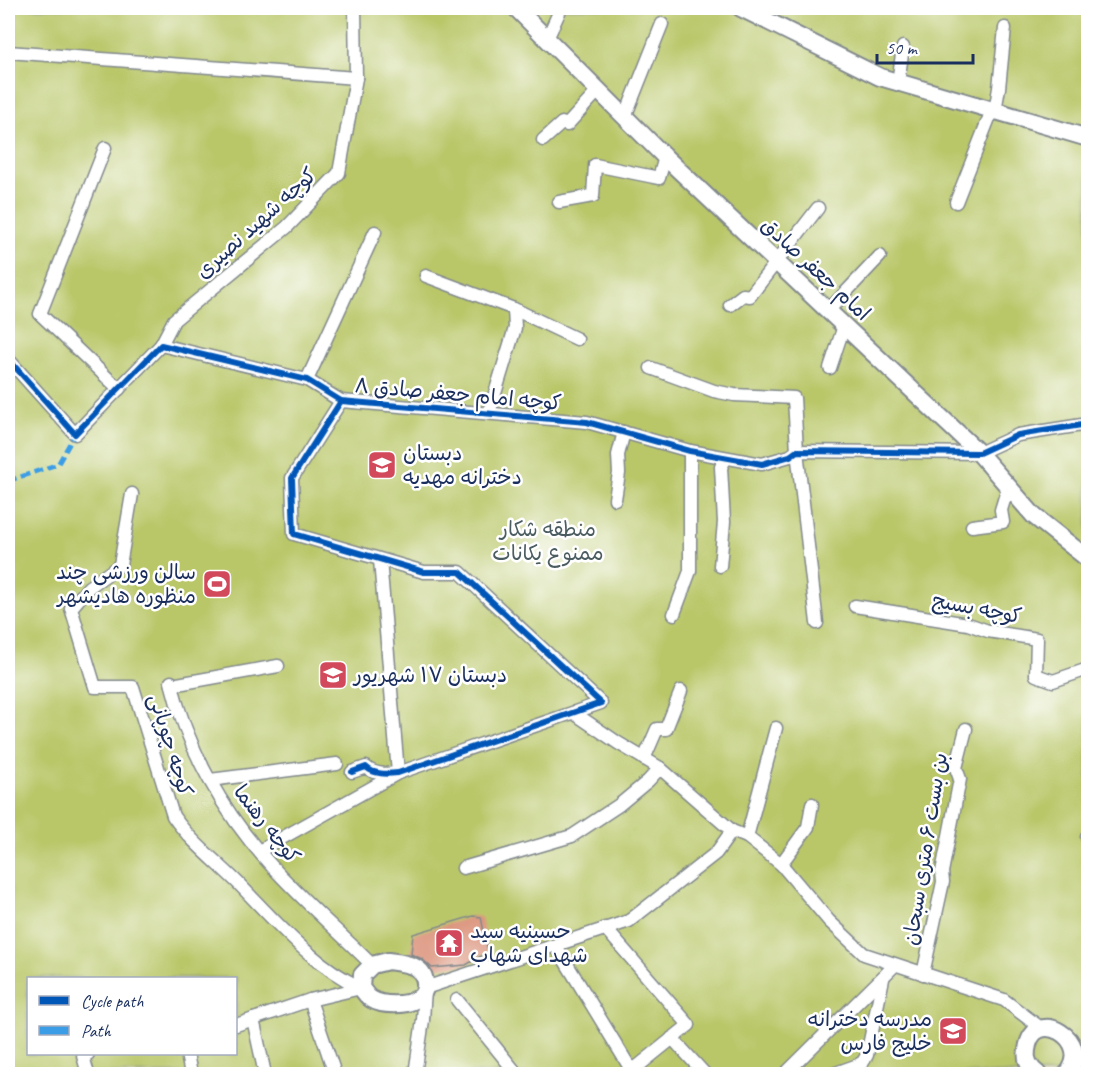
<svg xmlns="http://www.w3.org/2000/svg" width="1096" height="1082" font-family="Caveat,'Playpen Sans Arabic',sans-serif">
<rect width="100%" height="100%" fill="#fff"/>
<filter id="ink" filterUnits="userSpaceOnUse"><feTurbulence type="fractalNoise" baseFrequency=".0167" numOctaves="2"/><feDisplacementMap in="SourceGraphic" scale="12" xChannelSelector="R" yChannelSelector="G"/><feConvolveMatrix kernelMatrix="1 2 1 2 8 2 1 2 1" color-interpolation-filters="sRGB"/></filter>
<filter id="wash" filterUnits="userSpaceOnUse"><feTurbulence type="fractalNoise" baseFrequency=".008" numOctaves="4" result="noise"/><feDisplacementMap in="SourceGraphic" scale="24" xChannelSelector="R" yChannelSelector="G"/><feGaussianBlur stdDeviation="1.35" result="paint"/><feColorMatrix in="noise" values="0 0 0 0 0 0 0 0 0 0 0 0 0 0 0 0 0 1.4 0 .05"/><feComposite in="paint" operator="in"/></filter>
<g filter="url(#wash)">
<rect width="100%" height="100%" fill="#e7e0bb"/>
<!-- green -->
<path fill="#bac769" stroke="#6a7b64" stroke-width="1.5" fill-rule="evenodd" d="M8,8H1088V1074H8ZM28,978H236V1054H28Z"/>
<g id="blocks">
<!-- building -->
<polygon fill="#dc957e" points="473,916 481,917 488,952 466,965 432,968 422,959 411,954 413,934"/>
</g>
</g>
<g filter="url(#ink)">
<use href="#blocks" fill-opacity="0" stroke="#81888c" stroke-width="1.5"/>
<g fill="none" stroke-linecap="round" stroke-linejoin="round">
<!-- minor casing -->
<g stroke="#81888c" stroke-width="15">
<g id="minor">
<polyline points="547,39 561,8"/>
<polyline points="8,52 356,78"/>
<polyline points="898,83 903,47"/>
<polyline points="625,117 662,24"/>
<polyline points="543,140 562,123 567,125 598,91"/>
<polyline points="105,148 40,314 119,389"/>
<polyline points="559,202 593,196 595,165 659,178 665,157"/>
<polyline points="956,202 989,118 995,111 999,88 1005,28"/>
<polyline points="426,276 514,309 577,339"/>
<polyline points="730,305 743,295 750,296 818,208"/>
<polyline points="828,311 880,256"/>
<polyline points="161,345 174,320 287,227 339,173 356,78 355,8"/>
<polyline points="8,359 75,434 161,345 307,380 341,401 587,422 690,451 762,464 790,456 797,451 979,453 1018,435 1088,424"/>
<polyline points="651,368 714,391 734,395 794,398 797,451 817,623"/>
<polyline points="830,368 844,326"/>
<polyline points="307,380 375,232"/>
<path d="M341,401L292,478L294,534L424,572H460L601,703L398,773C387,774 374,775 366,767L352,772"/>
<polyline points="489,413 515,328 514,309"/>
<path d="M132,494L120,565L89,587L71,608L95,687H133L173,816C191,842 216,861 238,883C276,922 311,964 361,988"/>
<polyline points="615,499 619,473 618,455 624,432"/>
<polyline points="972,526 1003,522 1001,510 1008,487"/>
<polyline points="720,566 724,522 721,467 726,458"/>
<polyline points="855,606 968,624 988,631 1037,639 1036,675 1053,681 1088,669"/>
<polyline points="674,614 690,571 690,451"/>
<path d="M171,682C187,748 222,811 268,862C300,898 338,931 372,965"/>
<polyline points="172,685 278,666"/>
<polyline points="574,713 618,743 660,768 732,831 747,837 781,864 829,921 864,954 1004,1000 1042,1029"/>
<polyline points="644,759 657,729 666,729 681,691"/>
<polyline points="210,780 337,764"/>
<polyline points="747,837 776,728"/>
<polyline points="1087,837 1088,840"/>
<polyline points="259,851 398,773 380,560"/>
<polyline points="781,864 808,827 812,804"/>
<polyline points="463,868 572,836 619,805 648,781 660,768"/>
<polyline points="556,946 632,1071 689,1025 605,928"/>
<polyline points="923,974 943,882 942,872 960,779 956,768 966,729"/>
<polyline points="310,1000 335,1074"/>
<polyline points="457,1000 517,1074"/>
<polyline points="253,1019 265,1074"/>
<polyline points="236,1025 310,1000 361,988"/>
<polyline points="672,1038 705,1074"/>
<polyline points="88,1054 83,1056 88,1074"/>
<polyline points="187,1054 191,1074"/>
<polyline points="415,1074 423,1020 425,988 629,921 716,853 732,831"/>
<polyline points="785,1074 895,965"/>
<polyline points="833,1074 858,1065 863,1062 867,1055 883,979"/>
</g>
</g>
<!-- major casing -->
<g stroke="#81888c" stroke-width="20">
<g id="major">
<polyline points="516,8 665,157 979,453 1034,516 1088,559"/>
<polyline points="741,8 880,77 1088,138"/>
<path d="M388,961C403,963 424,964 425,983C426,989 423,996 417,999C406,1006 382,1006 371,999C367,997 364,991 361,988L362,975L372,965Z"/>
<path d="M1038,1074C1030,1068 1025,1060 1027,1050C1033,1003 1096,1041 1067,1074"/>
</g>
</g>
<!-- minor -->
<use href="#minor" stroke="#fff" stroke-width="12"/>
<!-- major -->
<use href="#major" stroke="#fff" stroke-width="16"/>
<!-- quiet -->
<polyline stroke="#3b9de6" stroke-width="4.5" stroke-dasharray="9 4.5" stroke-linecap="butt" points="8,481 58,464 75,434"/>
<!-- cycleway casing -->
<g stroke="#fff" stroke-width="10">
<g id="cycleway">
<polyline points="8,359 75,434 161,345 307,380 341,401 587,422 690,451 762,464 790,456 797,451 979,453 1018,435 1088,424"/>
<path d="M341,401L292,478L294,534L424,572H460L601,703L398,773C387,774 374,775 366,767L352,772"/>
</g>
</g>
<!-- cycleway -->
<use href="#cycleway" stroke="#0057b8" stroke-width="6"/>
</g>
</g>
<!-- icons -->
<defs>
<g id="school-square" transform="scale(1.5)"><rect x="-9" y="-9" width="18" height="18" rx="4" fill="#d1495b" stroke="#fff"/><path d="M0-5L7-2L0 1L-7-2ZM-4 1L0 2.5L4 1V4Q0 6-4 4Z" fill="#fff"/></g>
<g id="stadium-square" transform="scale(1.5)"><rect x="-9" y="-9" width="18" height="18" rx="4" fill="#d1495b" stroke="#fff"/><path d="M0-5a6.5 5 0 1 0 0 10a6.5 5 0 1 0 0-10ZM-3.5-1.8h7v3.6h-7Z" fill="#fff"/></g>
<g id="temple-square" transform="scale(1.5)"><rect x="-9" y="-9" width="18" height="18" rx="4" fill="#d1495b" stroke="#fff"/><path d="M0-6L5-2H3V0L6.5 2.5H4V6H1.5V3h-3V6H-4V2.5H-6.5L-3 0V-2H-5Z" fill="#fff"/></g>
</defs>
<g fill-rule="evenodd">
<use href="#school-square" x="382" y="465"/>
<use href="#stadium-square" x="217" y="584"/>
<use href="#school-square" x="333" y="675"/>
<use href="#temple-square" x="449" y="943"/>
<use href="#school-square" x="953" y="1031"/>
</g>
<g text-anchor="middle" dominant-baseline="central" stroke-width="5" stroke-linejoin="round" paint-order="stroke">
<!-- street labels -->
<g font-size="21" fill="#1b2f5e" stroke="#fff">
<text transform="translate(256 223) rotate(-42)">کوچه شهید نصیری</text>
<text transform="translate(816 269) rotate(43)">امام جعفر صادق</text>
<text transform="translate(458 394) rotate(5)">کوچه امام جعفر صادق ۸</text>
<text transform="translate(977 608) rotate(11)">کوچه بسیج</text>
<text transform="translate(171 745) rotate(73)">کوچه چوپانی</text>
<text transform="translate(267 824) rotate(52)">کوچه رهنما</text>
<text transform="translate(925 849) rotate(-81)">بن بست ۶ متری سبحان</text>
</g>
<!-- poi labels -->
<g font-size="21" fill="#1b2f5e" stroke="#fff" text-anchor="start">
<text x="403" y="453">دبستان<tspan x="403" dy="24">دخترانه مهدیه</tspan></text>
<text x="196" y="572" text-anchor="end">سالن ورزشی چند<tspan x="196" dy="24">منظوره هادیشهر</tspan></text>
<text x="354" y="675">دبستان ۱۷ شهریور</text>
<text x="470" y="931">حسینیه سید<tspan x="470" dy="24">شهدای شهاب</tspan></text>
<text x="932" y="1019" text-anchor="end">مدرسه دخترانه<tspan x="932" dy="24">خلیج فارس</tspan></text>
</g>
<!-- park labels -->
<g font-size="21" fill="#4b5d61" stroke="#fff">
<text x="548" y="529">منطقه شکار<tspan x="548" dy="24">ممنوع یکانات</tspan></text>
</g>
</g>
<!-- margin -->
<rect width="1096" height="1082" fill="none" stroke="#fff" stroke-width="30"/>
<!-- legend -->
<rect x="27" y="977" width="210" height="78" fill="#ffffff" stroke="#a4acbf" stroke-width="1.5"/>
<rect x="39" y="996" width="30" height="9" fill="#0057b8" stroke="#a4acbf" stroke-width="1.5"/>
<text x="81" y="1007" font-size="18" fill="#1b2f5e">Cycle path</text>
<rect x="39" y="1026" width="30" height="9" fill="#3b9de6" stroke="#a4acbf" stroke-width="1.5"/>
<text x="81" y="1037" font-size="18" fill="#1b2f5e">Path</text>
<!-- scale -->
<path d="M877 54v9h96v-9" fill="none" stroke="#1b2f5e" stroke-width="3"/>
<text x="886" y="54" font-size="18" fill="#1b2f5e" stroke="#ffffff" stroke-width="4.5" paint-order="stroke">50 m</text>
</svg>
